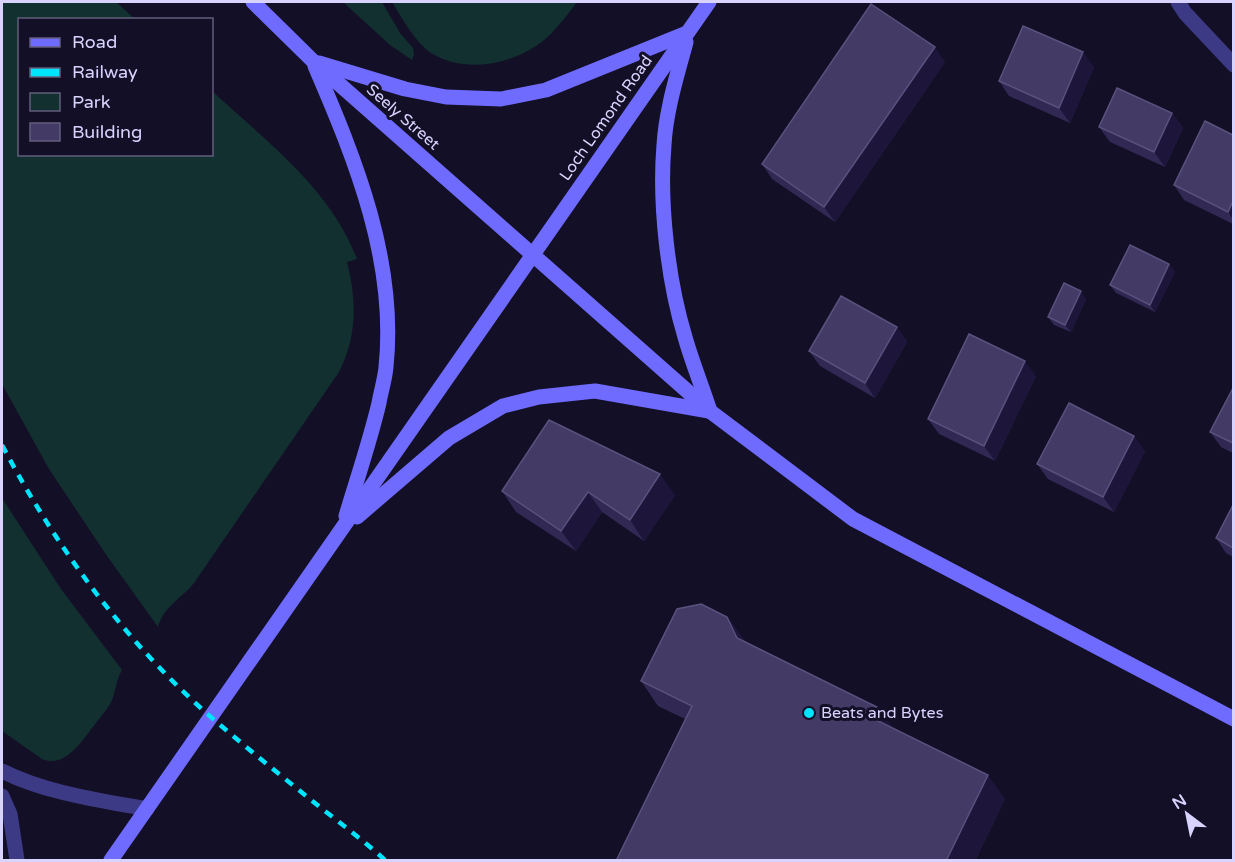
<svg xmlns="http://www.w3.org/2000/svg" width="1235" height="862" font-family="'Varela Round',sans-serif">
<rect width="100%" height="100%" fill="#130f26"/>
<!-- green -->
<g fill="#12302f">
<path d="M2,2H116L135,19L20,20V154H212V91C266,141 330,188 357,259L347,262C357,300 357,337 339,372L194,583C182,598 163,607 158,627L107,556L49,469L2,384Z"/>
<polygon points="343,2 382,2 400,33 413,48 414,54 412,60 390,45"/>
<path d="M392,2H577C569,13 560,24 551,34C521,63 468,76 431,53C415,42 402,18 392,2Z"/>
<path d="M2,498L61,589L122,670C116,680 116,690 112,700C108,709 101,716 96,723C83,739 66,769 42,759L2,731Z"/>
</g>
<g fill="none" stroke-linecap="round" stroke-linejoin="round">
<!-- service -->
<g stroke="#3d3a85" stroke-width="15">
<path d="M2,771C46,793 98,800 147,809"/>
<polyline points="2,796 10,814 17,860"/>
</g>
<!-- minor -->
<polyline stroke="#3d3a85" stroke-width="15" points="1178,2 1185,13 1234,65"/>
<!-- secondary -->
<g stroke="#6f6bff" stroke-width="15">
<polyline points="253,2 313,61 711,412 853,519 1234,719"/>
<path d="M686,42C677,76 666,110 664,145C659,204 668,281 685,337C692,362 702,386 710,411"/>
<polyline points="319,63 405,89 446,97 501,99 546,90 687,33"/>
<path d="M315,66C356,161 397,262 386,367C385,379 381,391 379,403C370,441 357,479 346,516"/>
<polyline points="357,517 449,438 503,406 539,397 595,391 709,411"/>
<polyline points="111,860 709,2"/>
</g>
<!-- rail -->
<path stroke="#00e5ff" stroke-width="4.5" stroke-dasharray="9 8" stroke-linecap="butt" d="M2,445C56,547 125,642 212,718C248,749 285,779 321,808C343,825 365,842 385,860"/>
</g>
<!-- wall -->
<g fill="#312854">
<polygon points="945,62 835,222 772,179 762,164"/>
<polygon points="1094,67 1070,123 1009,96 999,81"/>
<polygon points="1172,113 1183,128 1165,167 1110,142 1099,127"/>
<polygon points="1233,135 1233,224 1184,200 1174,185"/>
<polygon points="1169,264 1175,272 1155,312 1116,293 1110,285"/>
<polygon points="1086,299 1071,332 1054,325 1048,317"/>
<polygon points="897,327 907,342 875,398 820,366 809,351"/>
<polygon points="1036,376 995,461 939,434 928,419"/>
<polygon points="1233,389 1233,453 1221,447 1210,432"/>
<polygon points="1145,451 1114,512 1048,479 1037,464"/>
<polygon points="502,491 675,495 644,541 602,512 576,551 516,512"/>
<polygon points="1233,505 1233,557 1226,553 1216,538"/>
<polygon points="727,617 745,641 877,707 892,727 1005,799 975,861 616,861 685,719 658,706 641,681"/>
</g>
<!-- shaded-wall -->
<g fill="#1d163a">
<polygon points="935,47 945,62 835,222 824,207"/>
<polygon points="1083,52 1094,67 1070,123 1059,108"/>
<polygon points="1172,113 1183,128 1165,167 1154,152"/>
<polygon points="1233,201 1233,219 1228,212"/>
<polygon points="1169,264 1175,272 1155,312 1150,305"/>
<polygon points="1081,291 1086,299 1071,332 1065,325"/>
<polygon points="897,327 907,342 875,398 865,383"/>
<polygon points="1025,361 1036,376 995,461 984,446"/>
<polygon points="1134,436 1145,451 1114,512 1103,497"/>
<polygon points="660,474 675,495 644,541 630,520"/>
<polygon points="588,492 602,512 576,551 561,531"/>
<polygon points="727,617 745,641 737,638"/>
<polygon points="877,707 895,731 872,718"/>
<polygon points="988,775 1005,799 975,861 946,861"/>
</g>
<!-- building -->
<g fill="#433a66" stroke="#5a527e" stroke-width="1.5">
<polygon points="871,4 935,47 824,207 762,164"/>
<polygon points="1023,26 1083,52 1059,108 999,81"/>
<polygon points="1117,88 1172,113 1154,152 1099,127"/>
<polygon points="1205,121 1233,135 1233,201 1228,212 1174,185"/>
<polygon points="1130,245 1169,264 1150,305 1110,285"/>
<polygon points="1064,283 1081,291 1065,325 1048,317"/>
<polygon points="841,296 897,327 865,383 809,351"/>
<polygon points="969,334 1025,361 984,446 928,419"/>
<polygon points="1233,388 1233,443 1210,432"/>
<polygon points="1069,403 1134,436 1103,497 1037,464"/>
<polygon points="549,420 660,474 630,520 588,492 561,531 502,491"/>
<polygon points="1233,505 1233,548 1216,538"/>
<polygon points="701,604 727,617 737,638 877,707 872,718 988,775 946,861 616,861 692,706 641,681 677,609"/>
</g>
<!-- markers -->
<circle fill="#00e5ff" stroke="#130f26" stroke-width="2" cx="809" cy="713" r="6"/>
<g text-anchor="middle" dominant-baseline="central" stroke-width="6" stroke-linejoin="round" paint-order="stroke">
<!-- street labels -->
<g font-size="16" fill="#d9d4ff" stroke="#130f26">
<text transform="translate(403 117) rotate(41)">Seely Street</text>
<text transform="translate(606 118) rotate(-55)">Loch Lomond Road</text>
</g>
<!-- poi labels -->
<g font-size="16" fill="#d9d4ff" stroke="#130f26" text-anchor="start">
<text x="821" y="713">Beats and Bytes</text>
</g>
</g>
<!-- border -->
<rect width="1235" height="862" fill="none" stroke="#d9d4ff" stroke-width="6"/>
<!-- legend -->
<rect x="18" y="18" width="195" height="138" fill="#130f26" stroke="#625e7d" stroke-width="1.5"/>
<rect x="30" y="38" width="30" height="9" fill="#6f6bff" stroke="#625e7d" stroke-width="1.5"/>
<text x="72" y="48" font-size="18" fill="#d9d4ff">Road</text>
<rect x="30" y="68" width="30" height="9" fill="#00e5ff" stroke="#625e7d" stroke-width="1.5"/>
<text x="72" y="78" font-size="18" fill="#d9d4ff">Railway</text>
<rect x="30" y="93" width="30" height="18" fill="#12302f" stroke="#625e7d" stroke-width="1.5"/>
<text x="72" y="108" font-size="18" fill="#d9d4ff">Park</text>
<rect x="30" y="123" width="30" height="18" fill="#433a66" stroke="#625e7d" stroke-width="1.5"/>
<text x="72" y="138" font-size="18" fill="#d9d4ff">Building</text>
<!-- north arrow -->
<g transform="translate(1187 814) rotate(328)" stroke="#130f26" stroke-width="4.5" paint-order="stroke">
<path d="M0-4.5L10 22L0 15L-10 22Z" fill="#d9d4ff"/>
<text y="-9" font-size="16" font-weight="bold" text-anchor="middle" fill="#d9d4ff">N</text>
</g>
</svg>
